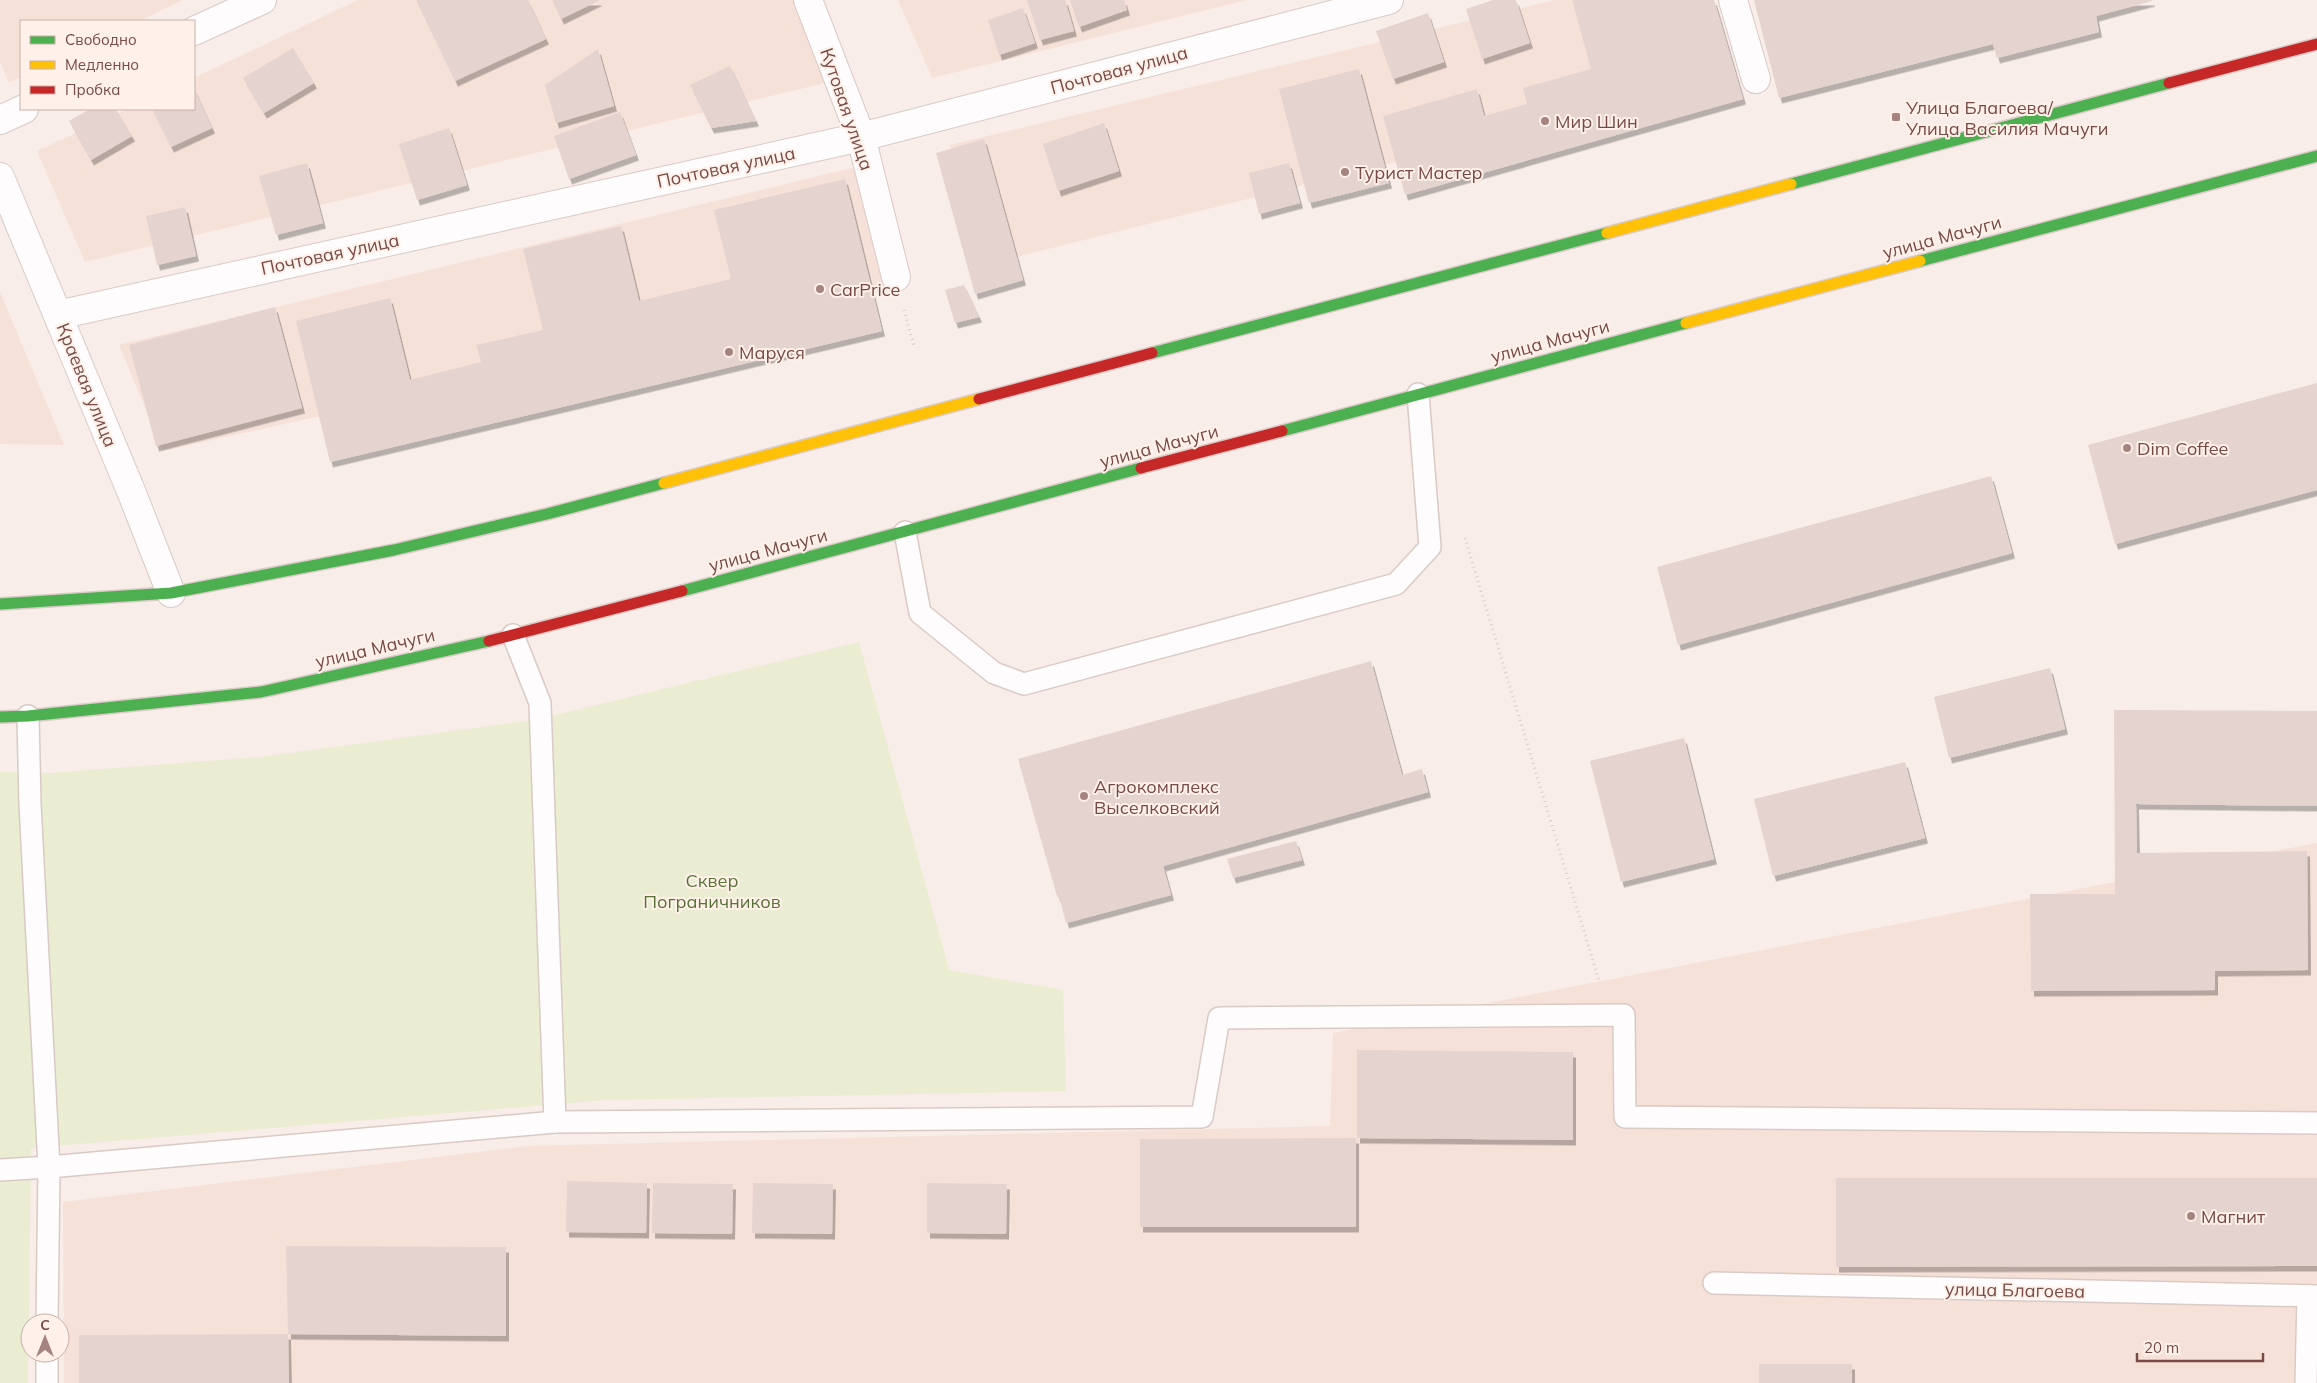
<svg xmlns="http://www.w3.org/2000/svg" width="2317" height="1383" font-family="Mulish,sans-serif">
<defs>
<filter id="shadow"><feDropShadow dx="3" dy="5.5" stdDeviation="0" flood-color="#0004"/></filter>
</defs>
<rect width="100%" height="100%" fill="#f8ede8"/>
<!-- residential -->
<g fill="#f6e1d9">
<polygon points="0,0 183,0 139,21 21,21 21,77 9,83 0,62"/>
<polygon points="358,0 795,0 833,81 85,262 37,151 128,109 194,109 194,78"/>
<polygon points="898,0 1247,0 932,78"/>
<polygon points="1555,0 1686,0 1711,83 980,266 950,145"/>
<polygon points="864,165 894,288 163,451 119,345"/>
<polygon points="0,292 64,445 0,444"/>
<polygon points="2317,843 2317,1383 64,1383 63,1202 528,1146 1330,1126 1333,1033"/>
</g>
<!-- green -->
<polygon fill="#eaedd1" points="859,642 949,970 1063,990 1066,1091 606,1100 31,1148 28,1383 0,1383 0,772 50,773 260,757 534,720"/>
<!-- building -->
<g fill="#e5d3cf" filter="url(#shadow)">
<polygon points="416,0 528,0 546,39 455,81"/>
<polygon points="552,0 600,0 561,19"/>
<polygon points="1027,0 1065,0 1074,31 1040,40"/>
<polygon points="1070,0 1124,0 1127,10 1079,27"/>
<polygon points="1493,0 1516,0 1530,43 1482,59 1466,9"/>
<polygon points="1572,0 1714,0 1743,99 1405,195 1383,116 1477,89 1484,116 1527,104 1523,88 1591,69"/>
<polygon points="1754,0 2152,0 2152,1 2096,16 2099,32 1997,58 1993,44 1779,98"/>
<polygon points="1023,8 1035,43 999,55 988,20"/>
<polygon points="1428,13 1444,62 1393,79 1376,31"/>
<polygon points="293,48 314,83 264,113 243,78"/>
<polygon points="598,49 614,106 556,123 545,85"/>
<polygon points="730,66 756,121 711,128 690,85"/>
<polygon points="1359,69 1389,183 1309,203 1279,89"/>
<polygon points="194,88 212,128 171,147 152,109 194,109"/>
<polygon points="90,109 116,109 132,136 91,160 69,121"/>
<polygon points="620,112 636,155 569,179 554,136"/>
<polygon points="1104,123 1119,171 1058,191 1043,144"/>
<polygon points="449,128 467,185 417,200 399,144"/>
<polygon points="984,139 1023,280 975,294 936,153"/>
<polygon points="307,163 323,223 276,235 259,176"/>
<polygon points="1289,163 1300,203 1259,214 1249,173"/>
<polygon points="845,179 882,331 330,462 296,321 390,298 410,380 481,362 476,345 543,330 523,249 621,226 639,301 731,279 714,210"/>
<polygon points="185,207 196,256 157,265 146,216"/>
<polygon points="964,285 979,317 955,323 945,290"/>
<polygon points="275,307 302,408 156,446 129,345"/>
<polygon points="2317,383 2317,490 2115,544 2088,445"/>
<polygon points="1991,476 2012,553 1678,645 1657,567"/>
<polygon points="1371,661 1402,775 1422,769 1428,792 1163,866 1171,895 1066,923 1059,896 1057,896 1018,759"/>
<polygon points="2050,668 2065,729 1949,758 1934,697"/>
<polygon points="2114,710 2317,711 2317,806 2136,804 2137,853 2307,851 2308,970 2215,971 2215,990 2031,991 2030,894 2115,894"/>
<polygon points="1684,738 1714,859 1621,882 1590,761"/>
<polygon points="1905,762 1925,838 1773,876 1754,799"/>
<polygon points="1296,841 1302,860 1233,878 1227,859"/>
<polygon points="1357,1050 1573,1052 1573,1140 1357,1138"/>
<polygon points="1356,1138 1356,1227 1140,1227 1140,1139"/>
<polygon points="1836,1178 2317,1178 2317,1266 1836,1267"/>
<polygon points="567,1181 647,1183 646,1233 566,1232"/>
<polygon points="653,1183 733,1184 732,1234 652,1233"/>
<polygon points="753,1183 833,1184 832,1234 752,1233"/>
<polygon points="927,1183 1007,1184 1006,1234 927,1233"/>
<polygon points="286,1246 506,1247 506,1336 288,1334"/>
<polygon points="288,1334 289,1383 79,1383 79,1335"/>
<rect x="1759" y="1364" width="93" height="19"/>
</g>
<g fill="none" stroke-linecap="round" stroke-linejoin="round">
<!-- lane casing -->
<g stroke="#d9cac6" stroke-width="24">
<g id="lane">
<polyline points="905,532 920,613 994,673 1024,684 1396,584 1430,547 1418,394"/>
<polyline points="513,635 540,703 555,1122 1202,1117 1219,1018 1624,1015 1625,1117 2317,1123"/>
<polyline points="0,1170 49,1167 30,804 28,716"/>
<polyline points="1714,1283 2317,1296"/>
<polyline points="47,1323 49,1167 555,1122"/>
<polyline points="47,1383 47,1353"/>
<polyline points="2306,1383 2308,1296"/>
</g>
</g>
<!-- street casing -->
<g stroke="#d9cac6" stroke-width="30">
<g id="street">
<polyline points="808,0 861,137 896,277"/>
<polyline points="1733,0 1756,79"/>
<polyline points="194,31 262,0"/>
<polyline points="0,120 24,109"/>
<polyline points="0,177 131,491 171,593"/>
<polyline points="58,315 861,137 1389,0"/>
</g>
</g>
<!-- fast casing -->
<g stroke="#dacac8" stroke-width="14">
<g id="fast">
<polyline points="1791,184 2169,83"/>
<polyline points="1920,261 2317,156"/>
<polyline points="1152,353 1607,233"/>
<polyline points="1282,431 1686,323"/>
<polyline points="682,591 1141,468"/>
<polyline points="0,604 171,593 394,550 547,514 664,483"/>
<polyline points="0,717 28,716 261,692 489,641"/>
</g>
</g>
<!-- slow casing -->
<g stroke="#dacac8" stroke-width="14">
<g id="slow">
<polyline points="1607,233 1791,184"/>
<polyline points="1686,323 1920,261"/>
<polyline points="664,483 979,399"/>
</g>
</g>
<!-- jam casing -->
<g stroke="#dacac8" stroke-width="14">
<g id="jam">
<polyline points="2169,83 2317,44"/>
<polyline points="979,399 1152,353"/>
<polyline points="1141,468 1282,431"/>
<polyline points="489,641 682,591"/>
</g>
</g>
<!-- path -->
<g stroke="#d9cbc8" stroke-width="3" stroke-dasharray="1 4" stroke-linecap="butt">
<polyline points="904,310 914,346"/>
<polyline points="1465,538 1599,981"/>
</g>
<!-- lane -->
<use href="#lane" stroke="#fefcfc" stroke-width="21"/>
<!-- street -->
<use href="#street" stroke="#fefcfc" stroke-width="28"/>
<!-- fast -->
<use href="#fast" stroke="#4caf50" stroke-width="11"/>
<!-- slow -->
<use href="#slow" stroke="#ffc107" stroke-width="11"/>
<!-- jam -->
<use href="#jam" stroke="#c62828" stroke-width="11"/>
</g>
<!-- markers -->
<g fill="#a5837f" stroke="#fff1ea" stroke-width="2">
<rect x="1891" y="112" width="10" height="10" rx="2.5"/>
<circle cx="1545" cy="121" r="5"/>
<circle cx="1345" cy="172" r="5"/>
<circle cx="820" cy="289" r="5"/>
<circle cx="729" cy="352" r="5"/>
<circle cx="2127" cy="448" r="5"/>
<circle cx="1084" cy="796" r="5"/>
<circle cx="2191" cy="1216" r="5"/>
</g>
<g text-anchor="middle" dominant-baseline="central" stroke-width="4" stroke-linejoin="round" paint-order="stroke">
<!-- street labels -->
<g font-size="18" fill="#784a46" stroke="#fff1ea">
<text transform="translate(1119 70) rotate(-15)">Почтовая улица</text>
<text transform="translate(847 109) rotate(71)">Кутовая улица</text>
<text transform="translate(726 167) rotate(-12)">Почтовая улица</text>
<text transform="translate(1942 237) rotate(-15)">улица Мачуги</text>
<text transform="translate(330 254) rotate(-12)">Почтовая улица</text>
<text transform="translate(1550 341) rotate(-15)">улица Мачуги</text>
<text transform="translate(87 385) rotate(68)">Краевая улица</text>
<text transform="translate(1159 446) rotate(-15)">улица Мачуги</text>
<text transform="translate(768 550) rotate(-15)">улица Мачуги</text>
<text transform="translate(375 648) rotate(-13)">улица Мачуги</text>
<text transform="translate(2015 1290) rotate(1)">улица Благоева</text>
</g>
<!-- poi labels -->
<g font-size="18" fill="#784a46" stroke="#fff1ea" text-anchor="start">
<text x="1906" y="107">Улица Благоева/<tspan x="1906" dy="21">Улица Василия Мачуги</tspan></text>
<text x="1555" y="121">Мир Шин</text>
<text x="1355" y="172">Турист Мастер</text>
<text x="830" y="289">CarPrice</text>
<text x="739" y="352">Маруся</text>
<text x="2137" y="448">Dim Coffee</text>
<text x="1094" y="786">Агрокомплекс<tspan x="1094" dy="21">Выселковский</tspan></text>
<text x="2201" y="1216">Магнит</text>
</g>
<!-- park labels -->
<g font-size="18" fill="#597337" stroke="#fff1ea">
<text x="712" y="880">Сквер<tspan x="712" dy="21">Пограничников</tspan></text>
</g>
</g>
<!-- legend -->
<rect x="20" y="20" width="175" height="90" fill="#fff1ea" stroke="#c9aea8"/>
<rect x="30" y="36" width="25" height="8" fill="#4caf50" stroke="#c9aea8"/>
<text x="65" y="45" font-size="15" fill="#784a46">Свободно</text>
<rect x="30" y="61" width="25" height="8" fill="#ffc107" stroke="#c9aea8"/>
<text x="65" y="70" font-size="15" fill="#784a46">Медленно</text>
<rect x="30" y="86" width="25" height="8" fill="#c62828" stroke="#c9aea8"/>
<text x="65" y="95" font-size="15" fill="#784a46">Пробка</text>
<!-- north arrow -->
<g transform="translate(45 1338)"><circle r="24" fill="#fff1ea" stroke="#c9aea8"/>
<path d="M0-4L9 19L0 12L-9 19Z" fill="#a5837f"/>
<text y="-8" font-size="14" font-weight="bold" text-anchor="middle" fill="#784a46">С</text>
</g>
<!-- scale -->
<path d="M2137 1353v8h126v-8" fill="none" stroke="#784a46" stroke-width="2.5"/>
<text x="2144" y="1353" font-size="15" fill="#784a46" stroke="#fff1ea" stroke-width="4" paint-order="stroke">20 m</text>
</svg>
